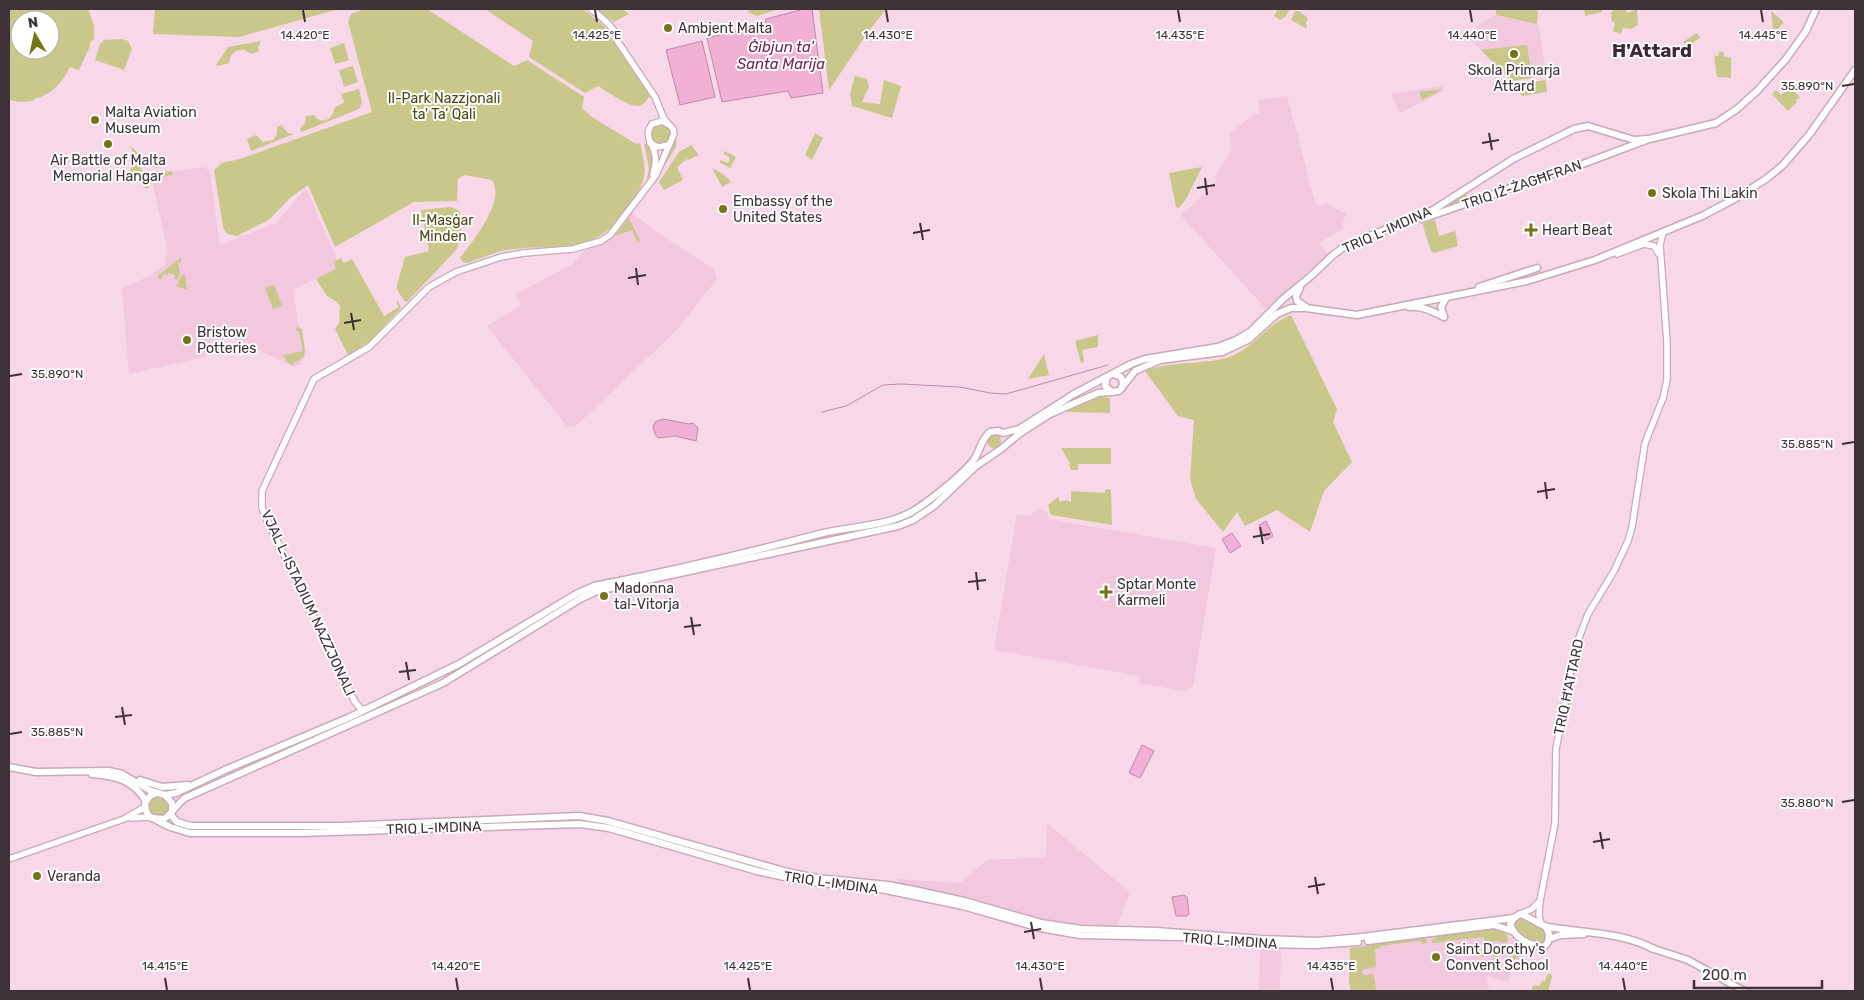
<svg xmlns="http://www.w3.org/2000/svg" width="1864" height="1000" font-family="Rubik,sans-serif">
<rect width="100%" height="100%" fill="#f8d7e9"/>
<!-- built -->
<g fill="#f1c8de">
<polygon points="1496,15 1537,24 1539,26 1546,76 1511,81 1470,39 1469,37 1482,22"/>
<polygon points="1442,86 1444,91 1400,113 1391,94"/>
<polygon points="1287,96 1315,202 1318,207 1326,203 1346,214 1342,225 1344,228 1319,243 1328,254 1266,309 1183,218 1182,214 1209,190 1217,180 1214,178 1232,150 1229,135 1254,114 1260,113 1258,100"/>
<polygon points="203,167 210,171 220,245 276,223 306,188 340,267 293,290 299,331 305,351 301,365 292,366 222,333 213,352 204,357 129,374 122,288 152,275 165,265 165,259 168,253 151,175"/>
<polygon points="632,213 658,233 714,269 717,279 676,331 578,424 572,427 567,426 487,326 520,306 516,294 573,264 584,251 612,237"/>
<polygon points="1039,509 1048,512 1048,519 1216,548 1193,687 1184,691 1139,683 1140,676 994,650 1017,514 1032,516 1033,512"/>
<polygon points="1047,823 1130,892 1116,927 1092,927 1049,922 1002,907 898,883 897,879 960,883 987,860 1046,857"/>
<polygon points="1497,928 1528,951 1516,963 1507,982 1487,976 1489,991 1351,991 1349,981 1350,946 1435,937"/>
<polygon points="1260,947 1281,947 1280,991 1259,991"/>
</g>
<!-- green -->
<g fill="#c9c88a" fill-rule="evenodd">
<path d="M9,9H88L94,26V39L90,42V46L79,70L70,67C62,83 52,95 34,99V101C23,102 18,103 9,99ZM20,20H50V50H20Z"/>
<polygon points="155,9 339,9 239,37 153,34"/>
<path d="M365,9H427L514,66L527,60L584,97L582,108L592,117L636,144L640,143C647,174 648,178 630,204C596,256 569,243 515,249C499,250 482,258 467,263L463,262L460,258C473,241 506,201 492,180L465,175L458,179L457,201L414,202L335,247L308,185L290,198L270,219L237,236L227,234L223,227L214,170L222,163L240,159L372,112L348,22L351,14Z"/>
<path d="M485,9H583L603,25L650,96C647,100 643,106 638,106C629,107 606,91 598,86L585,93L529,57L533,41Z"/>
<polygon points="596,9 622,9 629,14 614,22"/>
<polygon points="751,9 779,9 757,16 747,12"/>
<polygon points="819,9 886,9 868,32 829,90"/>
<polygon points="1278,9 1290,9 1285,17 1280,20 1274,16"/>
<polygon points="1496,9 1534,9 1538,11 1537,24 1496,15"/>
<polygon points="1584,9 1602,9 1602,12 1585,16"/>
<polygon points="1616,9 1625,9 1627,13 1637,9 1638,25 1631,29 1623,28 1621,34 1613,31 1615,22 1612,22 1611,12"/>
<polygon points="1295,11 1299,11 1308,18 1306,23 1307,29 1291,20"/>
<polygon points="1771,11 1784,22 1775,32 1773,30"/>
<polygon points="1697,33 1700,38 1687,47 1683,42"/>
<polygon points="123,39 128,41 132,49 124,70 95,60 100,44 104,40"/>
<path d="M261,41L258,47L259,51L251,54L245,50C235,49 230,54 229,63L218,66L216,65L228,47Z"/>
<polygon points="344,43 349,60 335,64 330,48"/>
<polygon points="1527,45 1532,78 1511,81 1481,50"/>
<polygon points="1723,51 1724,56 1731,58 1731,78 1717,77 1714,57 1719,55 1719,52"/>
<polygon points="353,66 358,82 344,87 339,70"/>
<polygon points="855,76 867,79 869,87 862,102 880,104 884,80 901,86 892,118 852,106 850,93"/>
<polygon points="1546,80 1547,92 1522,96 1514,84"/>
<polygon points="1790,87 1800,97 1796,100 1797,102 1788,111 1772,94 1776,90 1781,95"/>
<path d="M359,89L362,102L359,109L302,132L300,129L305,123L306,116L314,115C321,126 334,119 334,108L344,102L341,94Z"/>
<polygon points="1443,89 1422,100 1419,92"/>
<circle cx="660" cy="135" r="11"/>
<polygon points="281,125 288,133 294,134 251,151 247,139 256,135 263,142 273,140 277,134 277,127"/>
<polygon points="677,132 676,147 657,178 675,140"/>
<polygon points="815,133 823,138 812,160 805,155"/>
<path d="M644,143C659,153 653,169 646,182L649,169Z"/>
<polygon points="691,145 699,155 688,160 687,159 677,167 683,180 664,190 659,182 679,152"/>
<path d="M130,146L140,155L160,168C145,167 136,159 130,146Z"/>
<polygon points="725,151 736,157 730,168 719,162 721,160 727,163 730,161 729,157 723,154"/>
<circle cx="136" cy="171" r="6"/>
<polygon points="1202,167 1186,199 1179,208 1176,207 1169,173"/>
<polygon points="712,168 723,174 731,182 722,187"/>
<polygon points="172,171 173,175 147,179 149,188 145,188 144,180 151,174"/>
<polygon points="1466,194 1469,199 1430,215"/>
<polygon points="450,207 456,209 460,212 461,234 457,249 407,302 404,301 397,289 397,285 405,257 429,251 421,210"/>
<polygon points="629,218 639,239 641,239 638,243 632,230 615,236"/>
<polygon points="1435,220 1439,236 1455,231 1458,246 1434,253 1431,251 1423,226 1424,223"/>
<polygon points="181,257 181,263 178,263 180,274 177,280 174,278 175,275 169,273 167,275 164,274 161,280 157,277"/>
<polygon points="341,258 344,263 352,259 384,316 399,307 396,302 398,301 401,308 370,341 348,355 335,329 339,323 340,306 337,302 327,296 316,279 336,269 334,262"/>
<polygon points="185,274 187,290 176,286 182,275"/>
<polygon points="274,285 282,306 273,309 265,288"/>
<path d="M1291,315L1337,409L1333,422L1352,462L1324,491L1310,532L1277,510L1245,526L1237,512L1223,532L1196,499L1190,479L1194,420L1178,416L1145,371C1171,361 1199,365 1226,358C1252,351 1266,324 1291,315Z"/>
<polygon points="299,327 302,329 305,350 304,357 294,363 293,366 287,362 283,355 303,351 299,331 296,331 296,328"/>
<polygon points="1098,335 1098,347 1082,350 1084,362 1081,363 1075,341"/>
<polygon points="1044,354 1049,375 1028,379"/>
<path d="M1100,397L1110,398V413L1067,412C1073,404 1089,400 1100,397Z"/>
<circle cx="994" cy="441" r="7"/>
<polygon points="1061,448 1111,448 1111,464 1078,464 1078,470 1071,470 1069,464 1070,463"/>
<polygon points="1109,489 1111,490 1112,525 1051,515 1048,505 1058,497 1060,502 1066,500 1071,502 1071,491 1105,493 1105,490"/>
<polygon points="1571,685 1572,685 1572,700 1561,739"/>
<circle cx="159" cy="807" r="10"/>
<path d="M1519,919C1531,919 1549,928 1545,941C1532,946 1516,937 1514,924Z"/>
<path d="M1493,929L1507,934L1508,941L1505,943L1497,941L1485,942L1484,937L1432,943V940C1444,930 1478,931 1493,929Z"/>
<polygon points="1423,938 1426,939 1427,942 1424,944 1419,941 1381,946 1379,949 1375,949 1376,967 1362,970 1363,975 1374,974 1376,990 1351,991 1349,981 1350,948"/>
<polygon points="1512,944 1518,944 1526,948 1512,962 1514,956 1508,954 1507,951"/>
<polygon points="1493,945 1498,948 1500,952 1498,958 1491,955 1479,957 1479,954 1485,953 1484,946"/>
<polygon points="1551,973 1552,977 1548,991 1535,991 1531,989 1534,985 1539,986 1541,984 1542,981 1545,981 1547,975"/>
</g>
<!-- water -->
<g fill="#f2b0d5" stroke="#bc8aa6">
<polygon points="804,9 812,9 823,93 791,98 788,91 722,102 707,38 765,24 766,19"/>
<polygon points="702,41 715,97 680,105 666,50"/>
<polygon points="663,419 689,424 693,423 698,428 696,441 675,436 658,438 655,434 653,426 655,422"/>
<polygon points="1266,521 1273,536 1266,540 1259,525"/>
<polygon points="1232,533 1241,546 1230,553 1222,539"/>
<polygon points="1142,745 1154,751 1140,778 1129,773"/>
<polygon points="1184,895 1187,897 1189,914 1186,916 1176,916 1172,897"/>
</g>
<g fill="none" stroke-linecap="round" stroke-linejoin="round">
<!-- stream -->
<polyline stroke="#bc8aa6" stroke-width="1" points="822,412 846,406 883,385 901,384 960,387 990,393 1006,394 1108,365"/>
<!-- major casing -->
<g stroke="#c8a8b9" stroke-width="8">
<g id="major">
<polyline points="650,143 658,147 669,145"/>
<path d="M653,175C654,169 657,161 655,155C653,142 643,137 652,124L662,121L667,124"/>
<polyline points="1617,254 1644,244 1654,246 1659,254"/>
<path d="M367,709H361L355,702L268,522L262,508V491L314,379L369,347L429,287L456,272L501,257L524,253L573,249L601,241L610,235L656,175L674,134L673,129L664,119L655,97L618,42C617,28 601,17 591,9"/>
<polyline points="131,818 150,817"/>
<polyline points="9,859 124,819 145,807"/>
<polyline points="1520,914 1532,909 1540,901"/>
<polyline points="1541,924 1539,915 1540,901 1555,823 1556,749 1575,648 1588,614 1614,571 1628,541 1632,527 1645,443 1663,398 1667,380 1667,342 1660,245 1663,232"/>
</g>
</g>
<!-- highway casing -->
<g stroke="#c8a8b9" stroke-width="9">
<g id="highway">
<polyline points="1422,219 1516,186 1580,165 1649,139 1716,123 1737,109 1757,91 1786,59 1806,31 1816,9"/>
<polyline points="1479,287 1537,268"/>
<polyline points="1300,288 1296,296 1297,301 1306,307"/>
<path d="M1409,307C1421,305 1434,312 1444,317"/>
<polyline points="1444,317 1441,307 1446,298"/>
<polyline points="1113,374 1121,377 1123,382 1122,388"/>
<polyline points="1107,377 1105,386 1112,392"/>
<path d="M9,767L36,772L109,771L122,774L151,791L165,795L176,793L227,769L348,718L459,664L576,594L594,586C671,571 747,553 823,533C854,526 892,526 918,508C933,498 966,472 975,458C980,450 982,438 990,432L998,431L1003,433L1019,429L1074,394L1131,364L1145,359L1218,347L1236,340L1251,331L1283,299L1311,276L1332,256L1345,246L1433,210L1513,159L1574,129L1588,126L1634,140L1647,139"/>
<path d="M92,774C116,776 133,780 146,801"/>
<polyline points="140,780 162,787 188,785"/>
<polyline points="157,793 150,796 145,803 146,811 149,816 170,827 190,833 300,833 580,824 609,828 757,871 803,881 886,890 963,906 1040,928 1080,935 1180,937 1262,944 1316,945 1358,942"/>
<polyline points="165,795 172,803 172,811"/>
<path d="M170,814L177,822L191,826H340L579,816L608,821L791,873L817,878L888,885L914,890L964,901L1041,923L1081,929L1156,931L1261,939L1317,941L1362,937L1514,918L1520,914C1530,917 1539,925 1548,927C1583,933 1622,932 1654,949"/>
<path d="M152,818L164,819C171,815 176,805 185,798L443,683L580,599L597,591L898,526L913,520L934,506L976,466L1001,449L1019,434L1050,414L1098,393L1119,391L1135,371L1160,360L1222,352L1248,340L1277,314L1291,308H1306L1357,315L1527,281L1595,260L1702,216L1738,197L1766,179L1782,166L1809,135L1855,70"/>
<path d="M1514,918L1510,924C1515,939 1529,945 1544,947L1548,942L1549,934L1546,927"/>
<polyline points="1549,939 1561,935 1584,934"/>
<polyline points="1368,941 1494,925 1512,931"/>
<polyline points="1651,948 1688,960 1744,991"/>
</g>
</g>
<!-- major -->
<use href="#major" stroke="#fff" stroke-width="5.5"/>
<!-- highway -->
<use href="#highway" stroke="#fff" stroke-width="6"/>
</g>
<!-- ticks -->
<path fill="none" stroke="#3e3138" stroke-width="2" d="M303,10L305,22M595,10L597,22M886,10L888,22M1178,10L1180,22M1470,10L1472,22M1761,10L1763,22M1842,86L1854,84M1489,133L1492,150M1482,143L1499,140M1205,178L1207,195M1197,188L1215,185M920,223L923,240M913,233L930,230M636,268L638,285M628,278L646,275M351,313L354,330M344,323L361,320M10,376L22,374M1842,444L1854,442M1545,482L1547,499M1537,492L1555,489M1260,527L1263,544M1253,537L1270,534M976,572L978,590M968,582L986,580M691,617L694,635M684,627L701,625M406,662L409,680M399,672L416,670M122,707L125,725M115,717L132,715M10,734L22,732M1842,802L1854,800M1600,832L1603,849M1593,842L1610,839M1315,877L1318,894M1308,887L1325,884M1031,922L1034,939M1024,932L1041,929M165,978L167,990M456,978L458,990M748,978L750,990M1040,978L1042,990M1331,978L1333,990M1623,978L1625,990"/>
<!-- markers -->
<g fill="#767317" stroke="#fff" stroke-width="2">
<circle cx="668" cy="28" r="5"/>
<circle cx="1514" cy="54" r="5"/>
<circle cx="95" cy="120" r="5"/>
<circle cx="108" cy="144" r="5"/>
<circle cx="1652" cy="193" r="5"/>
<circle cx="723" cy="209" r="5"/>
<path d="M1528.5 222.5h5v5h5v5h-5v5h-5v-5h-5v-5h5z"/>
<circle cx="187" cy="340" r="5"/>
<path d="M1103.5 584.5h5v5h5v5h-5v5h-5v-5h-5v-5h5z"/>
<circle cx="604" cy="596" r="5"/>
<circle cx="37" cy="876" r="5"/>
<circle cx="1436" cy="957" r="5"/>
</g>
<g text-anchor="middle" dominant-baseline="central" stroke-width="4" stroke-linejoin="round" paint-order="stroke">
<!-- poi labels -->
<g font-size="14" fill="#3e3138" stroke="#fff" text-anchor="start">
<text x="678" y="28">Ambjent Malta</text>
<text x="1514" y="70" text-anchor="middle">Skola Primarja<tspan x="1514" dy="16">Attard</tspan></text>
<text x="105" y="112">Malta Aviation<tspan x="105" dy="16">Museum</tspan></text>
<text x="108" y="160" text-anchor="middle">Air Battle of Malta<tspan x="108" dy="16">Memorial Hangar</tspan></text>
<text x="1662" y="193">Skola Thi Lakin</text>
<text x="733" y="201">Embassy of the<tspan x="733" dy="16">United States</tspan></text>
<text x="1542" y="230">Heart Beat</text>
<text x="197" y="332">Bristow<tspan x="197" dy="16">Potteries</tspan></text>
<text x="1117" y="584">Sptar Monte<tspan x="1117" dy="16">Karmeli</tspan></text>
<text x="614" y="588">Madonna<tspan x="614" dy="16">tal-Vitorja</tspan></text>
<text x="47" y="876">Veranda</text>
<text x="1446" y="949">Saint Dorothy's<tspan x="1446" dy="16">Convent School</tspan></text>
</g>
<!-- park labels -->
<g font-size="14" fill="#4a4814" stroke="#fff">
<text x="444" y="98">Il-Park Nazzjonali<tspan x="444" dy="16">ta' Ta' Qali</tspan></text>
<text x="443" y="220">Il-Masġar<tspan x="443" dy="16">Minden</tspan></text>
</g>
<!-- street labels -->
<g font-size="14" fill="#3e3138" stroke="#fff">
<text transform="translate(1522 185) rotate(-19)">TRIQ IŻ-ŻAGĦFRAN</text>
<text transform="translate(1387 230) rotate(-24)">TRIQ L-IMDINA</text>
<text transform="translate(308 603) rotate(65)">VJAL L-ISTADIUM NAZZJONALI</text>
<text transform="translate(1569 687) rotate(-78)">TRIQ Ħ'ATTARD</text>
<text transform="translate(434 828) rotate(-2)">TRIQ L-IMDINA</text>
<text transform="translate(831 883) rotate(8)">TRIQ L-IMDINA</text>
<text transform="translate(1230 941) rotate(4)">TRIQ L-IMDINA</text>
</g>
<!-- water labels -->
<g font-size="15" font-style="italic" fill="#712656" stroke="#fff">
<text x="781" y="47">Ġibjun ta'<tspan x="781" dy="17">Santa Marija</tspan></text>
</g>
<!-- district labels -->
<g font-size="19" font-weight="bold" fill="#402735" stroke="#fff">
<text x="1652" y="50">Ħ'Attard</text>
</g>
</g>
<g font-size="12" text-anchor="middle" fill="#3e3138" stroke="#fff" stroke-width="4" stroke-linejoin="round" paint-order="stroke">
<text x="1472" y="39">14.440°E</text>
<text x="305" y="39">14.420°E</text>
<text x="597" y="39">14.425°E</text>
<text x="888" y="39">14.430°E</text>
<text x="1180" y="39">14.435°E</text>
<text x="1763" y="39">14.445°E</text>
<text x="1807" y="90">35.890°N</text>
<text x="57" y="378">35.890°N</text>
<text x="1807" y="448">35.885°N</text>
<text x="57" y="736">35.885°N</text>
<text x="1807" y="807">35.880°N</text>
<text x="165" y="970">14.415°E</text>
<text x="456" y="970">14.420°E</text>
<text x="748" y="970">14.425°E</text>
<text x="1040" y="970">14.430°E</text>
<text x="1331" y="970">14.435°E</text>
<text x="1623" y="970">14.440°E</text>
</g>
<!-- border -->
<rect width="1864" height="1000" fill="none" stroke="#3e3138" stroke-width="20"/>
<!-- north arrow -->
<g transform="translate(35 35) rotate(351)"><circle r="24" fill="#ffffff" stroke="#b2adaf"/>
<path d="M0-4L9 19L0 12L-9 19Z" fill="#767317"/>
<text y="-8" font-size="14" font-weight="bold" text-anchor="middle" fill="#3e3138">N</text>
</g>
<!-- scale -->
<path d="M1694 980v8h128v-8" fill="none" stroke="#3e3138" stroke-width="2.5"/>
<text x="1702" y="980" font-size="15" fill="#3e3138" stroke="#ffffff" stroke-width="4" paint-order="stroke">200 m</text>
</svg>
